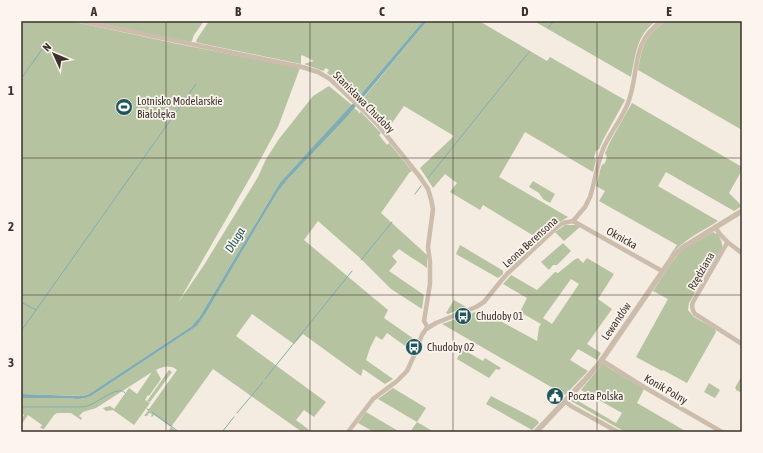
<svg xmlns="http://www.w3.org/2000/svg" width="763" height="453" font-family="'Asap Condensed',sans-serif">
<rect width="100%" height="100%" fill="#f4ebe1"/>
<!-- green -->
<g fill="#b6c3a0" fill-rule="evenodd">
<polygon points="21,21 70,21 183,45 300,68 278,127 259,162 178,303 204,265 258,177 266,159 279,139 313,96 329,86 352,105 285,177 279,184 196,323 192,326 89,394 83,396 21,394"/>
<polygon points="91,21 204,21 194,35 191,43"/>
<polygon points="209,21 423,21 357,99 338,80 327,73 329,70 326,68 323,71 304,64 314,61 302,55 301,56 301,64 199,43 196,42 197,39"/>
<polygon points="427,21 479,21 547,61 550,57 625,100 603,140 599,149 596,151 594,157 596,160 593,172 525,132 499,177 568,217 552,227 539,239 483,205 480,210 450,192 457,183 445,174 433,188 426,177 420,168 454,136 404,106 387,130 360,102"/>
<path d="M534,21H656C636,36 636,54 631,77Z"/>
<path d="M666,21H742V130L638,70C642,46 645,35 666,21Z"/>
<path d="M632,103L742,167V170L729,193L742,206L734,211L666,172L658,186L718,221C701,232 681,241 668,258L677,245L599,201L605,191L596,186L601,167L602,165L605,163L607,157L605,153L611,140Z"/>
<path d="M354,108L359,112L358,114L361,112L381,133L379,135L387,145L389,143L412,171L409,173L381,213L427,255V268C418,261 408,256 399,249L392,256L397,262L389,271L424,295L422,309L391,289L360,258L318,221L304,240L388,310L384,318L414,339L411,350L387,333L382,340L376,336L370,348L366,360L393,379L385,384L363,369L361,376L303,334L294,344L252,314L236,336L326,402L314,417L304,410L296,420L312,432H302L213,369L171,427L177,432H168L171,427L154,415L152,417L151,416L152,414L149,413L147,416H144L177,370C171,365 163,366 156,370L161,379L149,396L148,395L145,400L150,403L134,425L113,410L106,411L103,408L110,406L114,409L129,388L137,394L152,372L96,408L83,412L79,416L82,418L81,420L71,413H57L54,415L44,429H43L40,428L42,425L28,415L21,425V420L24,415L21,413V398C36,398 51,398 66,398C76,399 82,400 91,396L197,326L206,313L253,233L279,190L288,179L346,118Z"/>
<polygon points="533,181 555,194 550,203 543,199 539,193 529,187"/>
<polygon points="565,225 577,225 580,227 564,241 555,232"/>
<path d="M713,232L716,234L717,233C720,238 723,242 722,248L689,303L688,310L694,317L715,329L716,332L687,383L663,370L662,371L636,357L668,299L653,291L670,265L681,251Z"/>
<polygon points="563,243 571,251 557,265 553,265 549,270 541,262"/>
<polygon points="460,245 502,270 503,271 503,274 498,278 456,254"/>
<path d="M578,258L583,263L587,258L614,274L598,299L612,309L587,344L601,353L597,360L578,349L570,360L588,371L565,395L442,324L465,316L480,310L537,341L539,327L541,324L520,312L527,298L503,284L511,275L537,290L555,272L558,273L574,260ZM571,279L579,284L552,324L543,318Z"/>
<polygon points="454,300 466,307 448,314 446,313"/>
<polygon points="462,349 483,361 485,358 501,368 499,370 496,369 489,378 457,359"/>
<polygon points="603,363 609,368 644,389 637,403 687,432 625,432 571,401 573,398 616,423 622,413 581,390"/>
<polygon points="169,370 172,372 150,402 147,401"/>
<polygon points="742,375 742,393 736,390 736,389 735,388"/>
<polygon points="709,383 720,390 715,398 704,392"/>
<polygon points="393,388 426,408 417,422 434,432 410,432 417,422 378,399"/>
<polygon points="491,396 537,420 539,423 532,430 486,404"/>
<polygon points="366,412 400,432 374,432 358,423"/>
</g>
<!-- water -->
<path fill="#80adb1" d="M423,21H427L346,118L288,179L279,190L253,233L206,313L197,326L91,396C82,400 76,399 66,398C51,398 36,398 21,398V394L77,396H83L89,394L192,326L199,318L279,184L285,177L357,99Z"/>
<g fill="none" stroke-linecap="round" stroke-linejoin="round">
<!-- stream -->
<g stroke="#80adb1" stroke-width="1">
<polyline points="548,28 554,21"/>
<polyline points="21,79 43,48"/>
<polyline points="428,178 529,52"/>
<polyline points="415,194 421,186"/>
<polyline points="361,260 392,222"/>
<polyline points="21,302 36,310 21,331"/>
<polyline points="36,310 196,84"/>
<polyline points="265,379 352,271"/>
<path d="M21,407H83C96,405 109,391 119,391C122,390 123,391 125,393"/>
<polyline points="147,409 149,410"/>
<polyline points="152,412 179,432"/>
<polyline points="237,413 263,382"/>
<polyline points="222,432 234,417"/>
</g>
<!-- minor -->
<g stroke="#ccbcac" stroke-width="4.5">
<polyline points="81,21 302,67 318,72 330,79 363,110 378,125 387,136 420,177 428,189 431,199 433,209 428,247 430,262 430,284 424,321 428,328"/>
<polyline points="573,221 662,271"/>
<path d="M715,227C722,239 731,245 742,253"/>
<path d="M727,243L693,302C691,307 692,310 695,314L742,344"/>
<polyline points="601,360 644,387 722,432"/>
<polyline points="565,401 571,406 618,432"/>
<path d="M348,432L373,399L397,381L407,371L413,358L422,335L426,329L436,323L476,307L484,302L501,281L508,273L557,227L563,223L573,221L585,207L590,197C595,181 597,165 603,149C610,133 622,119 628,103C640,72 630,42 662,21"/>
</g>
<!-- tertiary -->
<polyline stroke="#ccbcac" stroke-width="5.5" points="536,432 584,381 599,364 674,255 685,246 742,211"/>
</g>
<!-- grid -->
<path fill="none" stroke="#3b302b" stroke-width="1" stroke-opacity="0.55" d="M166,21V432M310,21V432M453,21V432M597,21V432M21,158H742M21,295H742"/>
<!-- icons -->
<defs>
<g id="stadium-disc" transform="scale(0.9)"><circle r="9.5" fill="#20575d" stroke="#fbf5ee"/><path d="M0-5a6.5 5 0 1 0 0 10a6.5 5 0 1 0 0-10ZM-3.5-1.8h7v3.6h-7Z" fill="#fff"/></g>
<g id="bus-disc" transform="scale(0.9)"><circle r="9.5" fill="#20575d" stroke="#fbf5ee"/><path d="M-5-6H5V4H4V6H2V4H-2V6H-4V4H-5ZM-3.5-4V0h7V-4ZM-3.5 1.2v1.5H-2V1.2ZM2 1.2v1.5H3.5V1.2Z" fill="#fff"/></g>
<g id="civic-disc" transform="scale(0.9)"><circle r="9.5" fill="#20575d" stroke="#fbf5ee"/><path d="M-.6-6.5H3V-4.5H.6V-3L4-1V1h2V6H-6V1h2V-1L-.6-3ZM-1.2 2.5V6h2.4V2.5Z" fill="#fff"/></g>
</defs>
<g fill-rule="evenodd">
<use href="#stadium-disc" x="124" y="107"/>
<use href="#bus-disc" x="463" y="316"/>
<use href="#bus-disc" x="414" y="347"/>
<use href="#civic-disc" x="555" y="396"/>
</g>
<g text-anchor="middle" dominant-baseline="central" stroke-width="3.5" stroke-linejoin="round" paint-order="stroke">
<!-- poi labels -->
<g font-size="11" fill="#3b302b" stroke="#fbf5ee" text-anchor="start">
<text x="137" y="101">Lotnisko Modelarskie<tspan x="137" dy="13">Białołęka</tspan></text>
<text x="476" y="316">Chudoby 01</text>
<text x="427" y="347">Chudoby 02</text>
<text x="568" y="396">Poczta Polska</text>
</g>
<!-- street labels -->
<g font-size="11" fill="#3b302b" stroke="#fbf5ee">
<text transform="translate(364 102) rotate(45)">Stanisława Chudoby</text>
<text transform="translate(622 238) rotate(29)">Oknicka</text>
<text transform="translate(530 242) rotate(-42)">Leona Berensona</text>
<text transform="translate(701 271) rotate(-60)">Rzędziana</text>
<text transform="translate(616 321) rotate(-56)">Lewandów</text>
<text transform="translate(666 389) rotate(30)">Konik Polny</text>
</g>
<!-- water labels -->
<g font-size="12" font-style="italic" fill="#20575d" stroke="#fbf5ee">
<text transform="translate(235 240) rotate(-59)">Długa</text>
</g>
</g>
<!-- border -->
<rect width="763" height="453" fill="none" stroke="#fbf5ee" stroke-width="44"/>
<!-- north arrow -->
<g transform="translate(54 54) rotate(314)" stroke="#fbf5ee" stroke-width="3" paint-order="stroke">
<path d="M0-3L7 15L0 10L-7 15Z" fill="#3b302b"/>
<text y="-6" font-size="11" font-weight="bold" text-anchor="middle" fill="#3b302b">N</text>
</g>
<rect x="22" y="22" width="719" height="409" fill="none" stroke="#3b302b" stroke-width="1.5"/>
<g font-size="13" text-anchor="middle" font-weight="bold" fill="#3b302b">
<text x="94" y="16">A</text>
<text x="238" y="16">B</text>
<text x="382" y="16">C</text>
<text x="525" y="16">D</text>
<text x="669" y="16">E</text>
<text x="11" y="95">1</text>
<text x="11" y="231">2</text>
<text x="11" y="367">3</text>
</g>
</svg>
